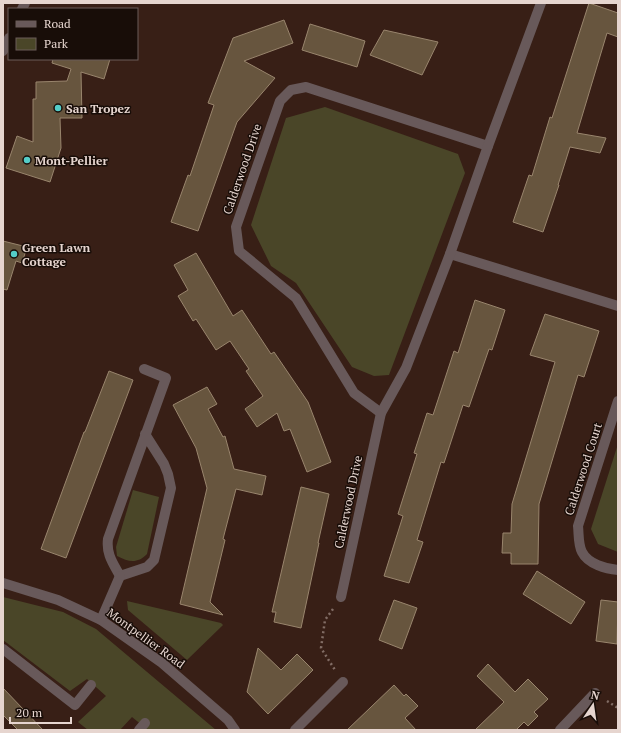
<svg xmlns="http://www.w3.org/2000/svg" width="621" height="733" font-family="'PT Serif',serif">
<rect width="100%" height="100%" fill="#381f16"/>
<!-- green -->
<g fill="#4a4628">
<polygon points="325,107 458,154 465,173 389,375 374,376 352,367 296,283 271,266 251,225 286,118"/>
<polygon points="618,444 618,552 598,544 591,529"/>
<path d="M133,490L159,497L147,554C137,564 129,562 117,556L116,547Z"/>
<polygon points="3,597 63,612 96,629 216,730 148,730 132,717 120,730 88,730 78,722 106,696 87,679 70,691 3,640"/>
<polygon points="127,601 221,623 223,625 187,660 128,610"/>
</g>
<!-- building -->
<g fill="#67553e" stroke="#99856d">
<polygon points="589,3 618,13 618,37 607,33 577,133 606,138 600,153 570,147 558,185 559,185 543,232 513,222 529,175 532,176 550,117 552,118"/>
<polygon points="284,20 293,43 244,61 275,78 237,122 198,231 171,222 188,175 190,176 214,105 208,103 233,38"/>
<polygon points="310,24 365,41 357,67 302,50"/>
<polygon points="384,30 438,42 422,75 370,55"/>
<polygon points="53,59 110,59 104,79 81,72 82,118 60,118 61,148 50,182 6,168 17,136 33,142 33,99 36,99 36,82 67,81 71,69 52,63"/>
<polygon points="3,241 27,247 22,263 16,261 7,290 3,289"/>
<polygon points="196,253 233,316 242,310 271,354 274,352 308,402 331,462 307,472 290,429 284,431 277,413 257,427 245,409 263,396 246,371 249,369 230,341 216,350 196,319 193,321 178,296 188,290 174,265"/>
<polygon points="475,300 505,310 492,350 489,349 469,407 463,405 444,463 441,462 417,540 423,542 409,583 384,576 403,516 398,514 417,454 414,453 427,413 433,415 454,351 458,353"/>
<polygon points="545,314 599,331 584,377 578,375 539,504 538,564 511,564 511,553 502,553 503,533 511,533 512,504 555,362 530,355"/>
<polygon points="109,371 133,380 66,558 41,549 84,432 85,432"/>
<polygon points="207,387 217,404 208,409 223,437 225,436 234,469 266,476 262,495 236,489 223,539 225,540 210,602 223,615 180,604 207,488 196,448 173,405"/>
<polygon points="301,487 329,494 318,543 319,543 301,628 274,622 276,612 272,612"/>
<polygon points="537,571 585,602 571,624 523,594"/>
<polygon points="394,600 417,608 402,649 379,640"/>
<polygon points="601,600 618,602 617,644 596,641"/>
<polygon points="258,648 281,670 297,654 313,670 268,714 247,692"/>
<polygon points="488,664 515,692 528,679 548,699 534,712 538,716 528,726 524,722 516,730 475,730 504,702 477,676"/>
<polygon points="394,685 404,696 406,694 418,706 405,718 416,730 347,730"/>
<polygon points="3,688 43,730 18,730 3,715"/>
</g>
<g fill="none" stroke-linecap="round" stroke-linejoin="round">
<!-- path -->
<g stroke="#826d65" stroke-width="2.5" stroke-dasharray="2 3" stroke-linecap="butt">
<polyline points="333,609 325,620 321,648 335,670"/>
<polyline points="607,701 618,708"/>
</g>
<!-- minor -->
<g stroke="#68595a" stroke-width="10">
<polyline points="22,9 25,3"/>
<polyline points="3,51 9,38"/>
<polyline points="450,254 618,306"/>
<path d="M144,369L166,378L108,539C106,554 113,563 120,576L147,567L154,560L171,488L168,474L164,464L145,434"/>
<path d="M618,401L578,526C579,535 578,544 582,552C588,564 606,569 618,570"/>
<polyline points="381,413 354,393 296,298 239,251 236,227 280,101 291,90 306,87 488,146"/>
<polyline points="3,583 58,600 101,620 162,663 228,720 235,730"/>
<polyline points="341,597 381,413 406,368 450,254 488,146 541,3"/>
<polyline points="101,620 120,576"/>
<polyline points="3,649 75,705 91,685"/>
<polyline points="139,730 145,723"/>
<polyline points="295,730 343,682"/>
<polyline points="560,730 595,693"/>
</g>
</g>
<!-- markers -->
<g fill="#54cdc8" stroke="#180d08" stroke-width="1.5">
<circle cx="58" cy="108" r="4"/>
<circle cx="27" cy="160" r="4"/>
<circle cx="14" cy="254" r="4"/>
</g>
<g text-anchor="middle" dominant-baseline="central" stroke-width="3" stroke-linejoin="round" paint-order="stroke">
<!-- poi labels -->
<g font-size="12" font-weight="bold" fill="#e6d5cf" stroke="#180d08" text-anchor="start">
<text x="66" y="108">San Tropez</text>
<text x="35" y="160">Mont-Pellier</text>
<text x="22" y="247">Green Lawn<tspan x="22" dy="14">Cottage</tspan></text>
</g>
<!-- street labels -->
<g font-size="12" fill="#e6d5cf" stroke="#180d08">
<text transform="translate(242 169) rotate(-71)">Calderwood Drive</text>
<text transform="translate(583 469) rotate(-72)">Calderwood Court</text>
<text transform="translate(348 502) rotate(-78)">Calderwood Drive</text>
<text transform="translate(146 638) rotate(36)">Montpellier Road</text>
</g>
</g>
<!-- border -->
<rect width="621" height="733" fill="none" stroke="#e6d5cf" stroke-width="8"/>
<!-- legend -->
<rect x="8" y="8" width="130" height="52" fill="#180d08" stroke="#6a5d58"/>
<rect x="16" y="21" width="20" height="6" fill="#68595a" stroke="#6a5d58"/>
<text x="44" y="28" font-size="12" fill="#e6d5cf">Road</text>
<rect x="16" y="38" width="20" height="12" fill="#4a4628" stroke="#6a5d58"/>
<text x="44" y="48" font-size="12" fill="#e6d5cf">Park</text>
<!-- north arrow -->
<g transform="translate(593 705) rotate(13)" stroke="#180d08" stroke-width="3" paint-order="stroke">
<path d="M0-3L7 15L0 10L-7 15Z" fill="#e6d5cf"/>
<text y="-6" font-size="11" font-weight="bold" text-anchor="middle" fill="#e6d5cf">N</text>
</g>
<!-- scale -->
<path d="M10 717v6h61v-6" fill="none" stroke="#e6d5cf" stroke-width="2"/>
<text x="16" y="717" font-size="12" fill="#e6d5cf" stroke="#180d08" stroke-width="3" paint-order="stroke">20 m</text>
</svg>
